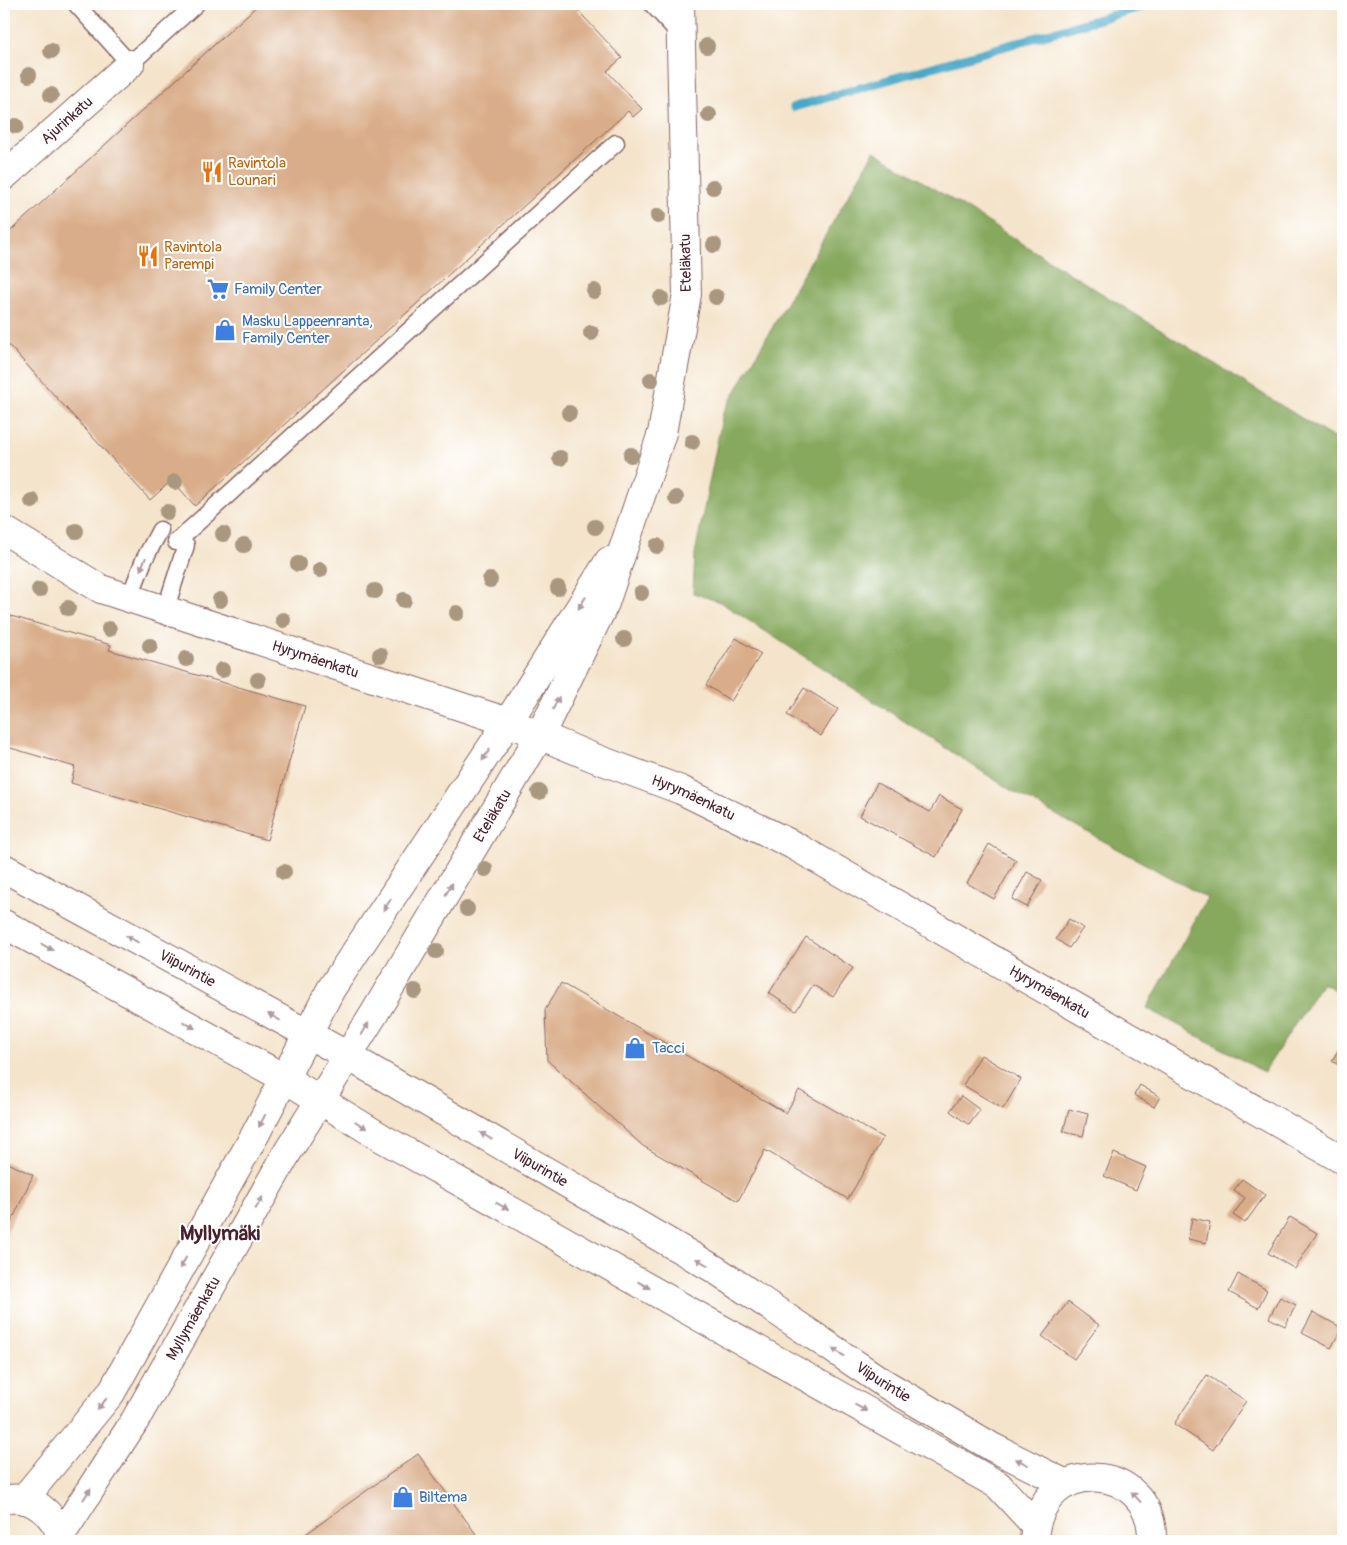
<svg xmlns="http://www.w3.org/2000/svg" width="1347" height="1545" font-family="Pangolin,sans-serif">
<rect width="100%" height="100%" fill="#fff"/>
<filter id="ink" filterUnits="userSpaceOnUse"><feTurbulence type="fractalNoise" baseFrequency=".02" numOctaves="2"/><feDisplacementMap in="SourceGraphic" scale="10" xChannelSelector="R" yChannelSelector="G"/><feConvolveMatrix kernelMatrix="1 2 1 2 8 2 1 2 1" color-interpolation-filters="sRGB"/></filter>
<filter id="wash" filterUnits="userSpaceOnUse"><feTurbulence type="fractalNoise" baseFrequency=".0096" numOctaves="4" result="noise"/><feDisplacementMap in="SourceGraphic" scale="20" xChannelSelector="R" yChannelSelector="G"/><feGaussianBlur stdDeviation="1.12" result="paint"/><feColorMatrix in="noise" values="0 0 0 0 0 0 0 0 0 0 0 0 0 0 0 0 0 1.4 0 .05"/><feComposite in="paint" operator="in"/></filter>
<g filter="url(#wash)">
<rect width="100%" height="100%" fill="#f4e4cb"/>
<!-- forest -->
<polygon fill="#86a95d" stroke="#686444" points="874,151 1343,444 1343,995 1322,983 1264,1072 1147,1008 1207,898 1009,789 720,602 693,593 695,554 723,413"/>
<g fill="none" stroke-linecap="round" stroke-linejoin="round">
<!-- stream -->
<polyline stroke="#48a8c7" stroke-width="9" points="794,107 1151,4"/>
</g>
<g id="blocks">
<!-- building -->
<g fill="#d9ad89">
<polygon points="259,4 572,4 622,58 607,71 642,109 633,117 628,111 195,506 172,480 150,500 4,340 4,237"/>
<polygon points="4,614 111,645 109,650 305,706 267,840 71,783 75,767 4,746"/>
<polygon points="736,638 761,654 731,701 706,685"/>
<polygon points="804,688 838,709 821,736 787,715"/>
<polygon points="877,783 930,812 939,796 962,809 936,857 860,816"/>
<polygon points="989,844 1016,860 994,899 967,883"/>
<polygon points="1027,872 1042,880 1027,907 1012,899"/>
<polygon points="1069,919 1083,928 1069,948 1056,939"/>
<polygon points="806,937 853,968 833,997 813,985 796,1011 769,993"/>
<polygon points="561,983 786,1113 799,1090 883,1138 848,1199 765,1150 738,1201 643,1146 547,1060 545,1010"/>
<polygon points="1343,1041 1343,1068 1332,1061"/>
<polygon points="981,1055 1021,1079 1003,1109 963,1085"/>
<polygon points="1140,1085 1160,1097 1154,1107 1134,1095"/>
<polygon points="961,1096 980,1110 969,1125 950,1111"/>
<polygon points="1069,1109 1088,1114 1083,1136 1063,1132"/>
<polygon points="1114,1153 1146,1167 1136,1190 1104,1176"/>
<polygon points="4,1161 33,1175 4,1238"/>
<polygon points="1242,1179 1265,1195 1245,1223 1233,1215 1245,1198 1234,1190"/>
<polygon points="1290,1217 1317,1233 1295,1269 1268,1253"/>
<polygon points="1192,1218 1210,1222 1206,1243 1188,1239"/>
<polygon points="1238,1274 1267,1290 1258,1308 1229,1292"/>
<polygon points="1280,1297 1296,1305 1285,1326 1269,1318"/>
<polygon points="1068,1302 1099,1325 1074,1359 1042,1336"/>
<polygon points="1313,1312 1342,1328 1331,1348 1302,1333"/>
<polygon points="1207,1375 1246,1401 1213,1450 1174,1424"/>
<polygon points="418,1454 481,1541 296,1541"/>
</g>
</g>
</g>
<g filter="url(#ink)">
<use href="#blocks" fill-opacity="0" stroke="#866463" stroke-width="1"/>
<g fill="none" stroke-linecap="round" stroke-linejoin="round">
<!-- service casing -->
<g stroke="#866463" stroke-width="19">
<g id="service">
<polyline points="76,4 130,64 196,4"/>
<polyline points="652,4 679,33"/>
<polyline points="176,542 616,143"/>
<polyline points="129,599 144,560 160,530"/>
<polyline points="165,611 186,545"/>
</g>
</g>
<!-- minor casing -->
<g stroke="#866463" stroke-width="30">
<g id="minor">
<path id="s1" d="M4,176L130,64"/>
<path id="s2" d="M4,530L101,589L508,722L592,757L681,790L793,845L1343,1160"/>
</g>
</g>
<!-- secondary casing -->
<g stroke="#866463" stroke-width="30">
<g id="secondary">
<path d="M5,1500C31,1492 58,1517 62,1541"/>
<polyline points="23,1500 111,1393 256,1133 331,989 508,722 609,561"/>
<path id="s3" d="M61,1535L134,1422L287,1153L374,1014L539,737L605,603L662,433L687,294L680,4"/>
<path d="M1034,1541C1038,1452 1155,1461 1152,1541"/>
</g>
</g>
<!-- primary casing -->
<g stroke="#866463" stroke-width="30">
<g id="primary">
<path id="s4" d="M4,868L348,1056L716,1270L882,1382L992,1447L1066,1484"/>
<polyline points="4,924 284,1078 382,1138 998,1485 1035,1525"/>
</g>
</g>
<!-- service -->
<use href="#service" stroke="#fff" stroke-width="16"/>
<!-- minor -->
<use href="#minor" stroke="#fff" stroke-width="28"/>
<!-- secondary -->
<use href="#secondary" stroke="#fff" stroke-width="28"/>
<!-- primary -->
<use href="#primary" stroke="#fff" stroke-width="28"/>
</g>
<!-- trees -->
<g fill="#a9977f">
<circle cx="707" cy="46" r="8"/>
<circle cx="51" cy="51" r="8"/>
<circle cx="29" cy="75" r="8"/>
<circle cx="51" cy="95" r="8"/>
<circle cx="709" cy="115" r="8"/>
<circle cx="16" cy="126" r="8"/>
<circle cx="713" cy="187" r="8"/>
<circle cx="658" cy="216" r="8"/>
<circle cx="714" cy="245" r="8"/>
<circle cx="594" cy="291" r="8"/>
<circle cx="716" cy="297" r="8"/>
<circle cx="661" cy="298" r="8"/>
<circle cx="591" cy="333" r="8"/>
<circle cx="651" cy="380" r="8"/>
<circle cx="569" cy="413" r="8"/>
<circle cx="692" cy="442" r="8"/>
<circle cx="631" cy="455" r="8"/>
<circle cx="560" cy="458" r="8"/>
<circle cx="175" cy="482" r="8"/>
<circle cx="676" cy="498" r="8"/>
<circle cx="32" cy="501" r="8"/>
<circle cx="167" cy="512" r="8"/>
<circle cx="595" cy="527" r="8"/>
<circle cx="76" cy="531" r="8"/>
<circle cx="223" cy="534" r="8"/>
<circle cx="244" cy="545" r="8"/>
<circle cx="657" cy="546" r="8"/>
<circle cx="298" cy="564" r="8"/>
<circle cx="320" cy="570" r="8"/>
<circle cx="490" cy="580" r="8"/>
<circle cx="558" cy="588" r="8"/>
<circle cx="39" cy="590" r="8"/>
<circle cx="375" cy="591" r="8"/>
<circle cx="641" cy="593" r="8"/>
<circle cx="220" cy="600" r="8"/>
<circle cx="404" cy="600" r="8"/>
<circle cx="68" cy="608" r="8"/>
<circle cx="457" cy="613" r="8"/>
<circle cx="283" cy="620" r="8"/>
<circle cx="109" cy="629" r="8"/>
<circle cx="624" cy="639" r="8"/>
<circle cx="150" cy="646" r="8"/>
<circle cx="380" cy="655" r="8"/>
<circle cx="186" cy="659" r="8"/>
<circle cx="222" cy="670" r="8"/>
<circle cx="258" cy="680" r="8"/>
<circle cx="539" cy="792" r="8"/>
<circle cx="485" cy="869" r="8"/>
<circle cx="284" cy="872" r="8"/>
<circle cx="467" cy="909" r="8"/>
<circle cx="436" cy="951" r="8"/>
<circle cx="415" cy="991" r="8"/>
</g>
<!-- one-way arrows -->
<defs><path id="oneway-solid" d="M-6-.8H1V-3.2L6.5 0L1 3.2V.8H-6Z" transform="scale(1.25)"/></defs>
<g fill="#ae9aa0">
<use href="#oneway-solid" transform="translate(143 564) rotate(113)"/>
<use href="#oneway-solid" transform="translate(582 603) rotate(122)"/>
<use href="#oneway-solid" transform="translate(556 703) rotate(-64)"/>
<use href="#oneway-solid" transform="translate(486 755) rotate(124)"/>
<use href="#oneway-solid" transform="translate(449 889) rotate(-59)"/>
<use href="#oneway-solid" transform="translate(387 905) rotate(124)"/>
<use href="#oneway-solid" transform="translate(132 939) rotate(-151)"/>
<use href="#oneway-solid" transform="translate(47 947) rotate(29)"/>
<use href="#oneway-solid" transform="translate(274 1017) rotate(-151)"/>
<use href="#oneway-solid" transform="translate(189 1025) rotate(29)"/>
<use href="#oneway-solid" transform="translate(365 1029) rotate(-59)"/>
<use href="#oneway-solid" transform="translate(262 1121) rotate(117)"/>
<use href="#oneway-solid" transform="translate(361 1125) rotate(32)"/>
<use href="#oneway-solid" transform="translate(486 1136) rotate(-150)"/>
<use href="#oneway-solid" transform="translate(259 1203) rotate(-60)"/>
<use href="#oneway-solid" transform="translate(502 1206) rotate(29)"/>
<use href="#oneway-solid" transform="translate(702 1262) rotate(-150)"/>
<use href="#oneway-solid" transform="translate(183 1263) rotate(119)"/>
<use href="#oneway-solid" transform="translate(644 1285) rotate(29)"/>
<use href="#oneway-solid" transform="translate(838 1352) rotate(-146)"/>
<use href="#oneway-solid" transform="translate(102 1404) rotate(130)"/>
<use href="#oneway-solid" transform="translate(861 1408) rotate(29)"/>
<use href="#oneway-solid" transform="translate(1022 1462) rotate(-154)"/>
<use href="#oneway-solid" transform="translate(87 1494) rotate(-57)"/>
<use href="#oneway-solid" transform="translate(1136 1497) rotate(-132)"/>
</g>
</g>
<!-- icons -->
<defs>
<g id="restaurant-bare" transform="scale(1.725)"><path d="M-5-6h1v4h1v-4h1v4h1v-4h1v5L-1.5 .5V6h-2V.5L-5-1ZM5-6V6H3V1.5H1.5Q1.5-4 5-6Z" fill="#e8710a" stroke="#fff" stroke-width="2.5" paint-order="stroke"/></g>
<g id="supermarket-bare" transform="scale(1.725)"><path d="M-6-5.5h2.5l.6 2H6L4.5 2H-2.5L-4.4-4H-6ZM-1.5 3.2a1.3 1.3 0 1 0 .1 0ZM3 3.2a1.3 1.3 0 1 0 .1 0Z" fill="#3f7fe0" stroke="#fff" stroke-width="2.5" paint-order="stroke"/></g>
<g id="shop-bare" transform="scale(1.725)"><path d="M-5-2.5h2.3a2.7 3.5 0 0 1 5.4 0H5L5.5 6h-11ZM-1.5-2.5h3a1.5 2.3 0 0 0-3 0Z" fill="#3f7fe0" stroke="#fff" stroke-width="2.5" paint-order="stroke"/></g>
</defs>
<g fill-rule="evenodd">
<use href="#restaurant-bare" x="212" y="172"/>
<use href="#restaurant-bare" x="148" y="256"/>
<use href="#supermarket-bare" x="218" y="289"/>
<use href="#shop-bare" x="225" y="330"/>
<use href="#shop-bare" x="635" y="1048"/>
<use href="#shop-bare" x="403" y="1497"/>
</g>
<g text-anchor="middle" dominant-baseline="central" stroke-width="4" stroke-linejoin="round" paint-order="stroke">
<!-- street labels -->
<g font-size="15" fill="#4a1f2b" stroke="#fff">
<text stroke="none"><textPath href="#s1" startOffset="84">Ajurinkatu</textPath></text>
<text transform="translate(686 263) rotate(-91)">Eteläkatu</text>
<text stroke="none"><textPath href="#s2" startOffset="339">Hyrymäenkatu</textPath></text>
<text stroke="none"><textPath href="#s2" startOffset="742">Hyrymäenkatu</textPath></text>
<text stroke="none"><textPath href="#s3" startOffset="839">Eteläkatu</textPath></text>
<text stroke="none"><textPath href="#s4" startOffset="209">Viipurintie</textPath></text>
<text stroke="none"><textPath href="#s2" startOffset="1148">Hyrymäenkatu</textPath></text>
<text stroke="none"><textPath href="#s4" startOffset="614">Viipurintie</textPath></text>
<text stroke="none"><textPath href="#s3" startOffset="254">Myllymäenkatu</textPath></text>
<text stroke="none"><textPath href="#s4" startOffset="1019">Viipurintie</textPath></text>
</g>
<!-- food labels -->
<g font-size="15" fill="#c56008" stroke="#fff" text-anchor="start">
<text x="228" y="163">Ravintola<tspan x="228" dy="17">Lounari</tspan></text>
<text x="164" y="247">Ravintola<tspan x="164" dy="17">Parempi</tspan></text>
</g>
<!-- shop labels -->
<g font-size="15" fill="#366cbe" stroke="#fff" text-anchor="start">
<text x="234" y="289">Family Center</text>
<text x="242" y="321">Masku Lappeenranta,<tspan x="242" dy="17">Family Center</tspan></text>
<text x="652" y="1048">Tacci</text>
<text x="419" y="1497">Biltema</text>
</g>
<!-- district labels -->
<g font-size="20" font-weight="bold" fill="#4a1f2b" stroke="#fff">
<text x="220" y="1233">Myllymäki</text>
</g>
</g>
<!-- margin -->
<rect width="1347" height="1545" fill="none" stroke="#fff" stroke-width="20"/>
</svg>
